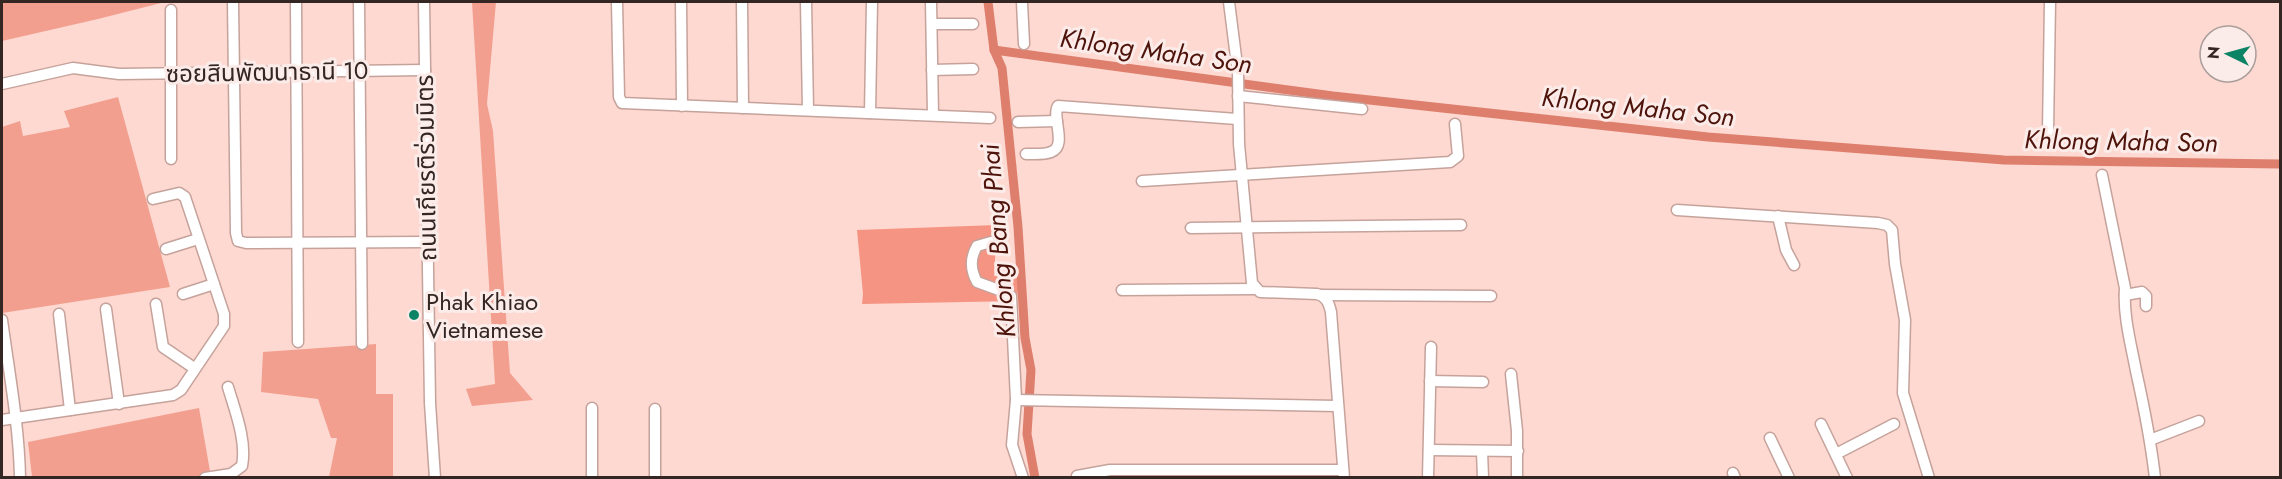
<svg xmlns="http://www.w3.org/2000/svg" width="2282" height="479" font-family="Jost,'Noto Sans Thai',sans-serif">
<rect width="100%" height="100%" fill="#fdd9d1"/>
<!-- green -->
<g fill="#f39f8f">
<polygon points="2,2 165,2 98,19 2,41"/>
<polygon points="472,2 496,2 487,104 493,131 510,373 533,400 472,406 466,389 495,384"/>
<polygon points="118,97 170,287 2,313 2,127 20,121 23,136 70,127 64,111"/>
<polygon points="376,344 376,394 393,394 393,477 329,477 337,438 331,438 318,399 261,392 263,352"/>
<polygon points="199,408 211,477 32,477 28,442"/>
</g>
<!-- forest -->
<polygon fill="#f59482" points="997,225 994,276 1019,278 1017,301 862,304 863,294 857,230"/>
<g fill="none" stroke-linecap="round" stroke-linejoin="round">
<!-- canal -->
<g stroke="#de7f6e" stroke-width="9">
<polyline points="988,2 994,50 1002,68 1018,227 1025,338 1031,370 1027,434 1035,478"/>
<polyline points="994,50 1333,96 1708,137 2004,160 2280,164"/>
</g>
<!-- minor casing -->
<g stroke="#c5a29b" stroke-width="13">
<g id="minor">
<polyline points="233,2 236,233 238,241 246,243 426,242"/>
<polyline points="296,2 298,342"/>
<polyline points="359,2 362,344"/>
<polyline points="424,2 430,403 435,478"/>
<polyline points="617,2 619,97 622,103 990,118"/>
<polyline points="681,2 682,106"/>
<polyline points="742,2 743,108"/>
<polyline points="806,2 808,110"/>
<polyline points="931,2 933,115"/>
<polyline points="1022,2 1024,44"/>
<path d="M1229,2L1238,73L1239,144L1252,283L1260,292L1317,294C1326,296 1329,303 1331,312L1344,478"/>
<polyline points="171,10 171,159"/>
<polyline points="932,24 973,24"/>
<polyline points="932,70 973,69"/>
<polyline points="2,84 73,68 119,74 425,70"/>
<polyline points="1238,96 1362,109"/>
<polyline points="870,113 872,2"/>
<polyline points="1018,122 1057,121"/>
<polyline points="2048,132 2050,2"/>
<path d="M1026,154C1033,154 1044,155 1051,152C1068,146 1051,117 1058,106L1237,119"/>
<path d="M2102,175L2125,288C2123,316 2131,344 2136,371C2144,407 2151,442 2155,478"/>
<polyline points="1142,181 1450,162 1458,156 1455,124"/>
<polyline points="1677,210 1878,223 1887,225 1892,230 1895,264 1905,320 1903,393 1929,478"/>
<polyline points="1778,216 1786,250 1794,265"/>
<polyline points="1191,228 1461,225"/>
<path d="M991,242L977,246C970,258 970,269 977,282L1007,293L1011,296L1016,400L1012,445L1023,478"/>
<polyline points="166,249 198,239"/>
<polyline points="1122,290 1255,289"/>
<polyline points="183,294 214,284"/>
<polyline points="1321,295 1491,296"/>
<polyline points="2125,295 2142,292 2146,296 2146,306"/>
<polyline points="156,304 163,347 194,368"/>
<polyline points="106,309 119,404"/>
<polyline points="59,314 70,410"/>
<path d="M2,320C9,372 19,425 20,478"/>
<polyline points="1511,374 1517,431 1517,478"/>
<polyline points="1430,381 1483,382"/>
<polyline points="1016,400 1337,406"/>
<polyline points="2,420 173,395 181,390 224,326 224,314 185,197 179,193 153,199"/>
<polyline points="1821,424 1847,478"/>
<polyline points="1770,438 1789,478"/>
<polyline points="2150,440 2199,421"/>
<polyline points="1429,450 1518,451"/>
<polyline points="1482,451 1483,478"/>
<polyline points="1836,454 1894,424"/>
<polyline points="1733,473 1735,478"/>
<polyline points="1077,476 1110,470 1342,470"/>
<path d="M205,478L231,474L242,466C247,441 235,411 228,387"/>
<polyline points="592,478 592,408"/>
<polyline points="655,478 655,409"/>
<polyline points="1428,478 1431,347"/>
</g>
</g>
<!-- minor -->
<use href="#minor" stroke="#fff" stroke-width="10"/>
</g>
<!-- markers -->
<circle fill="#0a8464" stroke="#fbece9" stroke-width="2" cx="414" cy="315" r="6"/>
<g text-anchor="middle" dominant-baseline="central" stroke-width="6" stroke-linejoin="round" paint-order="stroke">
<!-- street labels -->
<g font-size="24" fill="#332623" stroke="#fbece9">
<text transform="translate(267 72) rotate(-1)">ซอยสินพัฒนาธานี 10</text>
<text transform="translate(426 168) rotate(-91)">ถนนเกียรติร่วมมิตร</text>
</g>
<!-- poi labels -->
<g font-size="24" fill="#332623" stroke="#fbece9" text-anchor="start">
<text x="426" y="301">Phak Khiao<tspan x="426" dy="28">Vietnamese</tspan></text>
</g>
<!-- water labels -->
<g font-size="26" font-style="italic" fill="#4e130a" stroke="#fbece9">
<text transform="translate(1156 51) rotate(8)">Khlong Maha Son</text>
<text transform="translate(1638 107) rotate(6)">Khlong Maha Son</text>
<text transform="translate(2121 141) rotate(1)">Khlong Maha Son</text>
<text transform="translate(998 241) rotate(-95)">Khlong Bang Phai</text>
</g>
</g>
<!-- border -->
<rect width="2282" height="479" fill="none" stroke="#332623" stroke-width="6"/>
<!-- north arrow -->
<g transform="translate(2228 54) rotate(275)"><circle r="28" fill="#fbece9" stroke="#ab9d9a" stroke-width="1.5"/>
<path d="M0-4.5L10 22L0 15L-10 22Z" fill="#0a8464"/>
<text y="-9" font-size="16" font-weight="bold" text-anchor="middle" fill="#332623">N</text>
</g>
</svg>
